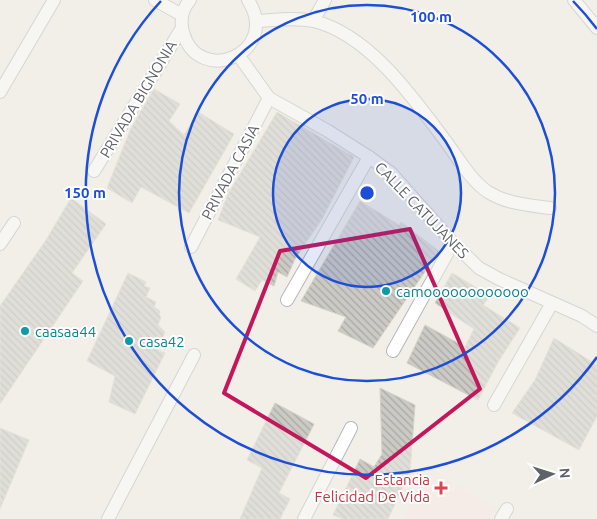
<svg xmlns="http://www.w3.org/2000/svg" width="597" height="519" font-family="Ubuntu,sans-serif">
<defs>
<pattern id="building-back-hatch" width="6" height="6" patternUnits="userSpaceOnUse" patternTransform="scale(1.25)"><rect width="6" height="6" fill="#cccac5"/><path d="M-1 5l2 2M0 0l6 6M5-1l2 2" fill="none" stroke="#a9a8a4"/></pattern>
</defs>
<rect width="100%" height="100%" fill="#f1efe8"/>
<!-- medical -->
<polygon fill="#fce8e6" points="428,467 496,509 490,519 405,519"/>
<!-- building -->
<g fill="url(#building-back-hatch)" stroke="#d6d1c6">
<polygon points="154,89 180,104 169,121 184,135 198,112 234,134 189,213 141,187 132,203 107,188 131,128"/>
<polygon points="277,112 354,157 322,219 295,259 287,277 278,272 274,286 262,280 255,291 236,279 260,237 218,220 228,194"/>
<polygon points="71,198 106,224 72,273 83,281 0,404 0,306 46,240"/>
<polygon points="360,201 399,225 401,222 439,251 373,348 338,331 346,317 301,301"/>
<polygon points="128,273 146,282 144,286 150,288 146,297 156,302 154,307 160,311 159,315 161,317 158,325 165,332 157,350 165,353 135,414 109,402 115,376 87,361"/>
<polygon points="452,273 490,296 483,305 520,328 498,362 478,400 407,363 425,325 465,347 474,329 435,303"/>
<polygon points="554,338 597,365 597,416 579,450 512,413 535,380"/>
<polygon points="380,388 415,405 410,472 388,519 343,519 333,515 360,459 374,467 382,454"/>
<polygon points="275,403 314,424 279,493 290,499 280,519 240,519 262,468 247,460"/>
<polygon points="0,428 29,440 0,509"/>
</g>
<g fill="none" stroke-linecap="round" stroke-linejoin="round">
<!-- minor casing -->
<g stroke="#b5b8bc" stroke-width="14">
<g id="minor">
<polyline points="155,0 182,15"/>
<path d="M190,0C182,9 180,21 183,32C198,88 282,53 248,0"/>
<polyline points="574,0 597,28"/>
<path d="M257,21C275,20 295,17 314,21C369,35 412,96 444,139C457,156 470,180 488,192C507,204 529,205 550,208"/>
<polyline points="313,21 325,0"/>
<polyline points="239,56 269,98 328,131 369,157 391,173 453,243 479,268 499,279 582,316 597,326"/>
<polyline points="0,92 54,0"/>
<polyline points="94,171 182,28"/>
<polyline points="0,244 14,223"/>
<polyline points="191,247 269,98"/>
<polyline points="287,300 369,157"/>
<polyline points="393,351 453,243"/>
<polyline points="494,405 552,303"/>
<polyline points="108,519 194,355"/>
<polyline points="304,519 351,428"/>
<polyline points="501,519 507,509"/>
</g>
</g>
<!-- minor -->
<use href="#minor" stroke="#fff" stroke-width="12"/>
</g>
<!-- marked area -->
<path d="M0 0H597V519H0ZM410,229L480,389L366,478L224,393L280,251Z" fill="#f1efe8" fill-opacity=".55" fill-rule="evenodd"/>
<path fill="none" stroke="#c2185b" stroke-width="4" stroke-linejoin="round" d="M410,229L480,389L366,478L224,393L280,251Z"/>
<!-- distance rings -->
<circle cx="367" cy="193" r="94" fill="#1d4ed8" fill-opacity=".12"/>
<g fill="none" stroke="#1d4ed8" stroke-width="2.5">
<circle cx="367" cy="193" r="94"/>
<circle cx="367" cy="193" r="188"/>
<path d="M597 357A282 282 0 1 1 161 1M573 1A282 282 0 0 1 597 29"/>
</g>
<!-- markers -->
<g fill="#0f9aa8" stroke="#fff" stroke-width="2">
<circle cx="386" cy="291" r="5"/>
<circle cx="25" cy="331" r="5"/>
<circle cx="129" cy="341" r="5"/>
</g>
<path fill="#e0444e" stroke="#fff" stroke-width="2" d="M438.5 480.5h5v5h5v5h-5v5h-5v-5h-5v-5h5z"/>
<g text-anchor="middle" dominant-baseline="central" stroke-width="4" stroke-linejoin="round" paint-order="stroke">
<!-- street labels -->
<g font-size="15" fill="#5f6368" stroke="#fff">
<text transform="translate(138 99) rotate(-59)">PRIVADA BIGNONIA</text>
<text transform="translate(230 172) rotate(-62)">PRIVADA CASIA</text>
<text transform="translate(422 210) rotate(46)">CALLE CATUJANES</text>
</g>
<!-- culture labels -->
<g font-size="15" fill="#0d838f" stroke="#fff" text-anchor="start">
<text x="396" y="291">camoooooooooooo</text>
<text x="35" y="331">caasaa44</text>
<text x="139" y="341">casa42</text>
</g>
<!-- health labels -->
<g font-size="15" fill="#be3a42" stroke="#fff" text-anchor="end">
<text x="430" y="479">Estancia<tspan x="430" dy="17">Felicidad De Vida</tspan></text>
</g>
</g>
<circle cx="367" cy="193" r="8" fill="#1d4ed8" stroke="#fff" stroke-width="2.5"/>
<g font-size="15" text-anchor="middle" font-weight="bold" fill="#1d4ed8" stroke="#fff" stroke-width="4" stroke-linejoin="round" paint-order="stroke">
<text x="431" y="22">100 m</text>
<text x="367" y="104">50 m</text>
<text x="85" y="198">150 m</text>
</g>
<!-- north arrow -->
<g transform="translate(552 474) rotate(86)" stroke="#ffffff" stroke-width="4" paint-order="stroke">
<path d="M0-4L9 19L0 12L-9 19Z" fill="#5f6368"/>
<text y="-8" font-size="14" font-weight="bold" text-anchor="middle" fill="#5f6368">N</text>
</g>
</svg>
